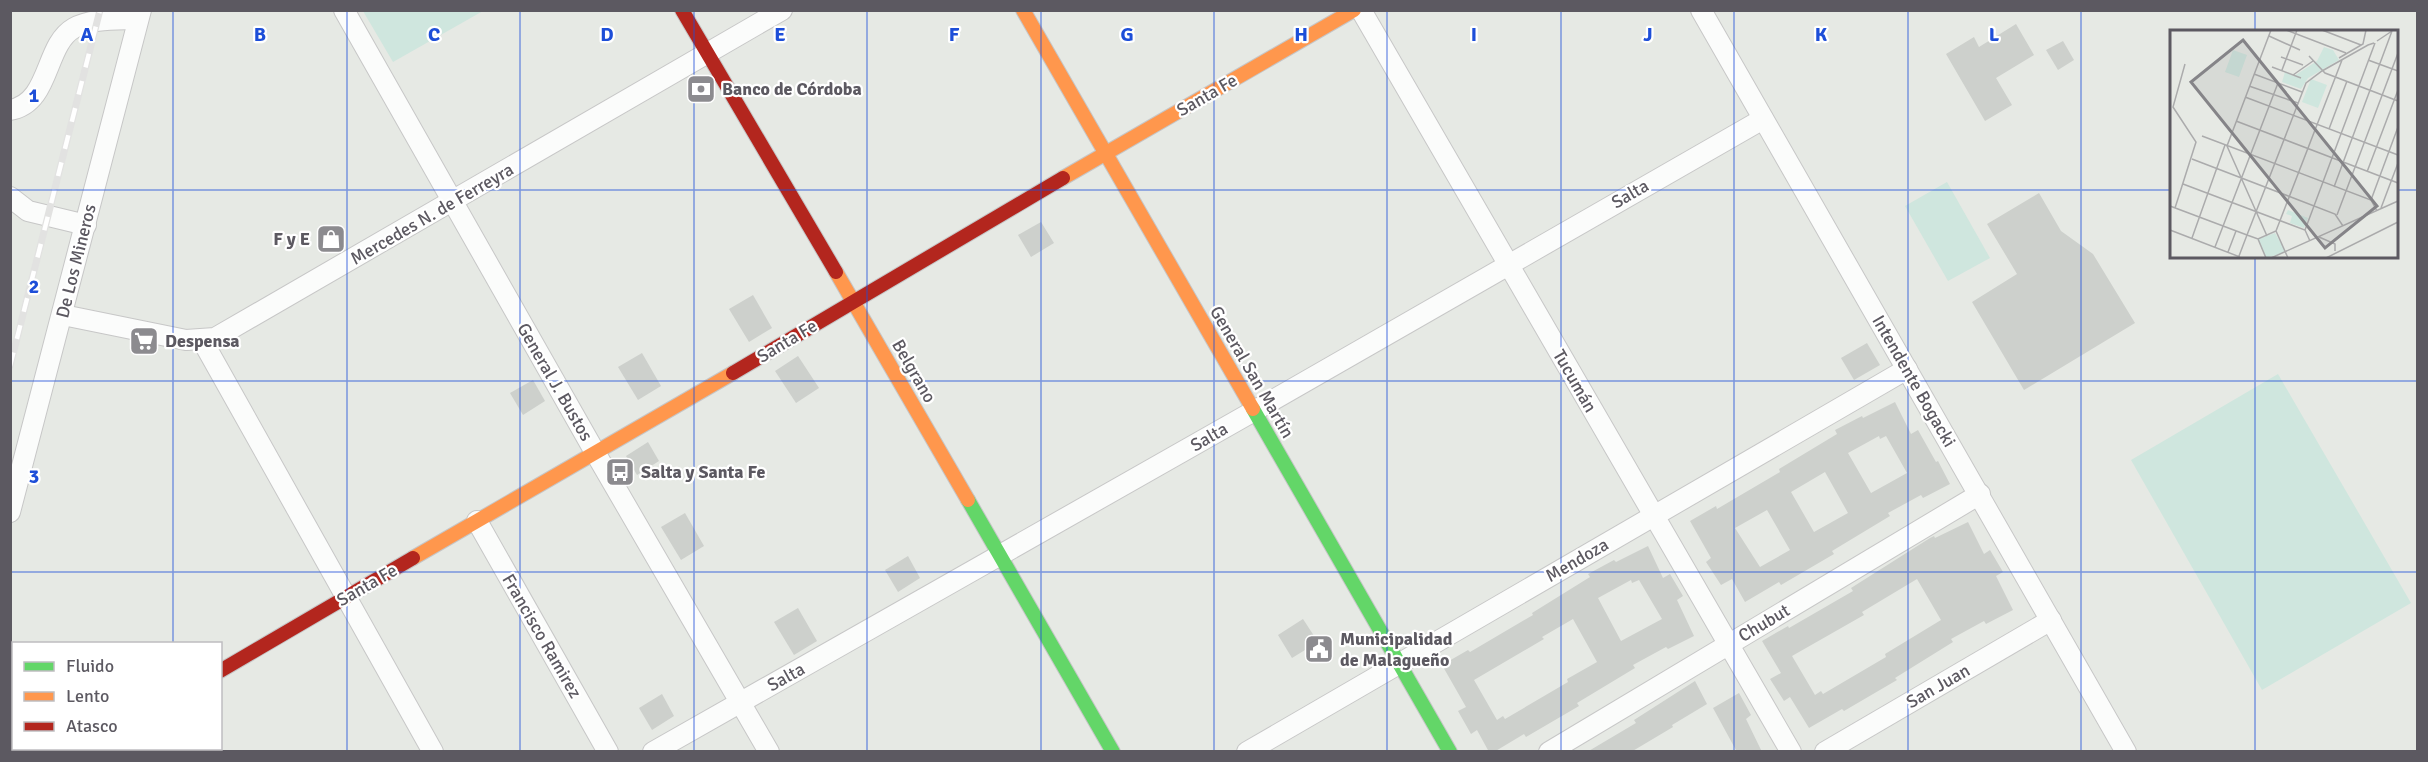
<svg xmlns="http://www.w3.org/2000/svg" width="2428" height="762" font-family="Signika,sans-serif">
<rect width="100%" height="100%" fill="#e6e9e4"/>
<!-- green -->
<g fill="#cfe6de">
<polygon points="363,11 483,11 393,62"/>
<polygon points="1947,182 1990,258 1948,281 1905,206"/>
<polygon points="2278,374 2411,603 2262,690 2131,460"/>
</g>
<!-- building -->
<g fill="#cdd0cc" fill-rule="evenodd">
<polygon points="2016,24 2034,55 1996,78 2012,105 1985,121 1946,54 1974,37 1979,47"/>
<polygon points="2063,41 2074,60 2058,70 2046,50"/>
<polygon points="2039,193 2061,231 2093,254 2135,323 2024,390 1972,302 2017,274 1987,224"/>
<polygon points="1041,222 1054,243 1031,257 1018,235"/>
<polygon points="753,295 772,328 749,342 729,309"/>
<polygon points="1867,343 1880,365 1854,380 1841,358"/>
<polygon points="642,353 661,386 638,400 618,367"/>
<polygon points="798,356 819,388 796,403 775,371"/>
<polygon points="533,380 545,401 523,415 510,393"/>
<path d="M1895,402L1911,434L1918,430L1936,462L1938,461L1950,484L1923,498L1921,495L1888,513L1890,516L1832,551L1834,554L1781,585L1779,582L1745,602L1732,579L1721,585L1706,562L1711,558L1690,521L1716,506L1717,509L1780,472L1779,469L1837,434L1835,430L1862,416L1863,418ZM1879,436L1880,439L1886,436L1907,473L1871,493L1848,453ZM1825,472L1848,513L1814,532L1791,492ZM1767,510L1790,550L1760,567L1735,528Z"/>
<polygon points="648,442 659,461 637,475 626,456"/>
<polygon points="685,513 704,546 681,560 661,527"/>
<path d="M1968,522L1984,554L1990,550L2003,572L1996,576L2013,610L1986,624L1984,621L1951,639L1953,642L1895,678L1897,680L1844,711L1842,709L1809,728L1790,697L1784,701L1770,679L1781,673L1762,641L1788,626L1789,628L1853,591L1851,588L1930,538L1934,536L1935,538ZM1917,579L1941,620L1885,654L1886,657L1823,694L1821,691L1815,695L1792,656L1864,615L1862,612Z"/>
<path d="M1648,546L1663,578L1670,574L1683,596L1677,600L1694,636L1668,649L1666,647L1633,665L1635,668L1577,703L1579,706L1526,737L1524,734L1494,752H1489L1477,730L1471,734L1458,711L1466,707L1442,665L1468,650L1470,652L1533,615L1532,613L1590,577L1588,574L1614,560L1616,562ZM1631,580L1632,583L1639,580L1662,619L1621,641L1598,598ZM1573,619L1597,662L1567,679L1568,682L1505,719L1503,716L1497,720L1474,680L1544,639L1542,637Z"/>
<polygon points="908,556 920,578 898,592 885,570"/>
<polygon points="798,608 817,641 794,655 774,622"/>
<polygon points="1303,619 1318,642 1292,658 1278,635"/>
<polygon points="1695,681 1707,704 1672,725 1673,727 1631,752 1587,752 1636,723 1634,720"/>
<polygon points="1739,693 1751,715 1746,719 1762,752 1737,752 1713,708"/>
<polygon points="662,694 674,716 652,730 639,708"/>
</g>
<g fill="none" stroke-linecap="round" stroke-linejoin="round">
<!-- street casing -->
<g stroke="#c7c7c7" stroke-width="22">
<g id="street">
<polyline points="344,10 596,454 769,752"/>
<polyline points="1361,10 1791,752"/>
<polyline points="1701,10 2126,752"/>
<path d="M10,110C51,103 44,45 74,28C91,18 119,20 138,19"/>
<polyline points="10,197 28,211 86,225"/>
<polyline points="63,315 186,340 215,338 782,10"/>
<polyline points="202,340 433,752"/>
<polyline points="10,512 141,10"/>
<polyline points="477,521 608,752"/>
<polyline points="10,740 14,740"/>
<polyline points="60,748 72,751 83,748"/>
<polyline points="97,748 99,752"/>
<polyline points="653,752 1254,411 1763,119"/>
<polyline points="1247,752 1907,369"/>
<polyline points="1549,752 1980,494"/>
<polyline points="1825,752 2051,620"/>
</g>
</g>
<!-- fast casing -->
<g stroke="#c6c6c7" stroke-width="16">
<g id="fast">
<polyline points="1253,409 1450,752"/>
<polyline points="968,500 1113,752"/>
</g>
</g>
<!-- slow casing -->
<g stroke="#c6c6c7" stroke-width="16">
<g id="slow">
<polyline points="1023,10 1253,409"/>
<polyline points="1063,178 1354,10"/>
<polyline points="836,272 968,500"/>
<polyline points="413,558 733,373"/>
</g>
</g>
<!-- jam casing -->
<g stroke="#c6c6c7" stroke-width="16">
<g id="jam">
<polyline points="682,10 836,272"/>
<polyline points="733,373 1063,178"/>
<polyline points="220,671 413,558"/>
</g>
</g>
<!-- street -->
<use href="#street" stroke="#fbfcfb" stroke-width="20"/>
<!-- fast -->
<use href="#fast" stroke="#63d668" stroke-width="14"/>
<!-- slow -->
<use href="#slow" stroke="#ff974d" stroke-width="14"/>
<!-- jam -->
<use href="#jam" stroke="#b3261e" stroke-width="14"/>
<!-- rail casing -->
<g stroke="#e2e2e1" stroke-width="7">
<polyline id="rail" points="10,366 100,10"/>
</g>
<!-- rail -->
<use href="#rail" stroke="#fff" stroke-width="4.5" stroke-dasharray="14" stroke-linecap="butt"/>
</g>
<!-- grid -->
<path fill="none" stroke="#1d4ed8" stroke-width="1.5" stroke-opacity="0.55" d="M173,10V644M347,10V752M520,10V752M694,10V752M867,10V752M1041,10V752M1214,10V752M1387,10V752M1561,10V752M1734,10V752M1908,10V752M2081,10V752M2255,10V32M10,190H2172M2396,190H2418M2255,256V752M10,381H2418M10,572H2418M173,748V752"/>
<!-- icons -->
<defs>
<g id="bank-square" transform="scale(1.5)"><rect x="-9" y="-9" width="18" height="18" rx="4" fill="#8c8b8f" stroke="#fff"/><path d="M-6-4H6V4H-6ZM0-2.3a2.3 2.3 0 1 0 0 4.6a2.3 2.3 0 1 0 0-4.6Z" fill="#fff"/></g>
<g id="shop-square" transform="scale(1.5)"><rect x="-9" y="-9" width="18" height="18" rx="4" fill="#8c8b8f" stroke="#fff"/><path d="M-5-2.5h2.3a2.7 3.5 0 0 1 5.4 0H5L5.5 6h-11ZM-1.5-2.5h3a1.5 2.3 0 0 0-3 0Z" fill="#fff"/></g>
<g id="supermarket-square" transform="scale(1.5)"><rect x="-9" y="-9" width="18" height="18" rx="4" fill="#8c8b8f" stroke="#fff"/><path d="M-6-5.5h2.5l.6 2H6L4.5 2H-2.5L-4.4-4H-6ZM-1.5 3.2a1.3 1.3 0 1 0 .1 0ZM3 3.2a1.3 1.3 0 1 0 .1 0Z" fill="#fff"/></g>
<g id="bus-square" transform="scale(1.5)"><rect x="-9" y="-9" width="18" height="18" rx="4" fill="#8c8b8f" stroke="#fff"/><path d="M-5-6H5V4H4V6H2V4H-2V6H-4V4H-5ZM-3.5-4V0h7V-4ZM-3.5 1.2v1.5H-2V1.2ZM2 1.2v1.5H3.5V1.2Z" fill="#fff"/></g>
<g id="civic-square" transform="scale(1.5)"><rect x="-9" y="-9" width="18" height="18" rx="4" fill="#8c8b8f" stroke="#fff"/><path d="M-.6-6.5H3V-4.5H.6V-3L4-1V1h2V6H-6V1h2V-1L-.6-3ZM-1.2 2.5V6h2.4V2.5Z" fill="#fff"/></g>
</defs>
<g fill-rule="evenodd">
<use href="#bank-square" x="701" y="89"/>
<use href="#shop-square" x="331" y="239"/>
<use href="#supermarket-square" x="144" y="341"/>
<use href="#bus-square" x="620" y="472"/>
<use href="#civic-square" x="1319" y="649"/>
</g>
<g text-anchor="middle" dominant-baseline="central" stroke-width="4.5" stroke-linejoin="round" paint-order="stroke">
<!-- poi labels -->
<g font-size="18" font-weight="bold" fill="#5c5961" stroke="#fff" text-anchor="start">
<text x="722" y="89">Banco de Córdoba</text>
<text x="310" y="239" text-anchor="end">F y E</text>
<text x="165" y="341">Despensa</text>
<text x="641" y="472">Salta y Santa Fe</text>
<text x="1340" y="639">Municipalidad<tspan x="1340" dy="21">de Malagueño</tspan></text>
</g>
<!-- street labels -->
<g font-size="18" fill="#5c5961" stroke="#fff">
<text transform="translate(1207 95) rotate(-30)">Santa Fe</text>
<text transform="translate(1630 194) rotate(-30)">Salta</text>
<text transform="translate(432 214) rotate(-30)">Mercedes N. de Ferreyra</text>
<text transform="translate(76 261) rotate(-76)">De Los Mineros</text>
<text transform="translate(787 341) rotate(-31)">Santa Fe</text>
<text transform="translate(914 371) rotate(60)">Belgrano</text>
<text transform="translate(1252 372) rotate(60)">General San Martín</text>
<text transform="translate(1575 381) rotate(60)">Tucumán</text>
<text transform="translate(1914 381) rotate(60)">Intendente Bogacki</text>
<text transform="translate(555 382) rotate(60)">General J. Bustos</text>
<text transform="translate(1209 437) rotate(-30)">Salta</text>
<text transform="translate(1577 560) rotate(-30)">Mendoza</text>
<text transform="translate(367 585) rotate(-30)">Santa Fe</text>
<text transform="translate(1764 623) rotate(-31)">Chubut</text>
<text transform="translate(542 636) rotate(60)">Francisco Ramirez</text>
<text transform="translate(786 677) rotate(-29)">Salta</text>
<text transform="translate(1938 686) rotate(-30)">San Juan</text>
</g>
</g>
<!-- overview -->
<g transform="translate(2170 30)">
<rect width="228" height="228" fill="#e6e9e4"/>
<path d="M154,17L163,20L169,30L138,48L131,59L112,52L115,42L124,46L147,31ZM63,20L77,25L69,47L55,42ZM141,49L157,55L148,78L132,72ZM118,180L138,188L134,198L120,193L122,186L116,184ZM105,203L116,222L96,228L88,209Z" fill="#cfe6de"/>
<path fill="none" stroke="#ababac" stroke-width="1.5" d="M116,0L176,23M152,0L191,15M99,6L130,20M207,11L222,1M139,26L155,43L228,71M111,27L133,35M169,28L193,14L196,0M172,30L106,201L88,209L77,205L136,53L152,41L198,15L204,13M198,30L228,41M102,37L131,48M112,40L127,0M84,44L132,62M123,45L143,31M79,56L128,73M75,67L228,125M66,91L228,153M159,99L177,51M32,106L201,170L207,181M22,129L165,184L173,196M197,142L228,60M13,154L135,200L140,211M164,157L222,1M201,170L228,97M0,176L77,205L69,226M5,178L26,112L3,77L15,34M211,178L228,133M167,185L228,23M0,200L70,227M135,200L205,13M106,201L118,228M97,206L57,116L101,0M149,207L165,214V221M22,208L55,115M88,209L96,228M45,217L108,53M58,222L66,201M101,228L228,171M156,228L228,192"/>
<path fill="#858488" fill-opacity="0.15" stroke="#858488" stroke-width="3" d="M73,10L207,176L155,218L21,52Z"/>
<rect width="228" height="228" fill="none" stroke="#5c5961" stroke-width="3"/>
</g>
<g font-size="20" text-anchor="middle" font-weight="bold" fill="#1d4ed8" stroke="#fff" stroke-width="4.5" stroke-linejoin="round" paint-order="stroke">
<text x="87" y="41">A</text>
<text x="260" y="41">B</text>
<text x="434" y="41">C</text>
<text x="607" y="41">D</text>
<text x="780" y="41">E</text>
<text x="954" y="41">F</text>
<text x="1127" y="41">G</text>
<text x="1301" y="41">H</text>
<text x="1474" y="41">I</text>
<text x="1648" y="41">J</text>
<text x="1821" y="41">K</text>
<text x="1994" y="41">L</text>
<text x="34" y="102">1</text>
<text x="34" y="293">2</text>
<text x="34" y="483">3</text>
</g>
<!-- border -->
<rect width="2428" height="762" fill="none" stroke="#5c5961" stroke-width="24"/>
<!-- legend -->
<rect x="12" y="642" width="210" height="108" fill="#ffffff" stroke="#bebdc0" stroke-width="1.5"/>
<rect x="24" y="662" width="30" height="9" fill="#63d668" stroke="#bebdc0" stroke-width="1.5"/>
<text x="66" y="672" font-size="18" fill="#5c5961">Fluido</text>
<rect x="24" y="692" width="30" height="9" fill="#ff974d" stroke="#bebdc0" stroke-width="1.5"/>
<text x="66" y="702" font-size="18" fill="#5c5961">Lento</text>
<rect x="24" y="722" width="30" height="9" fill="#b3261e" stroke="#bebdc0" stroke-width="1.5"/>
<text x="66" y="732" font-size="18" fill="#5c5961">Atasco</text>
</svg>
